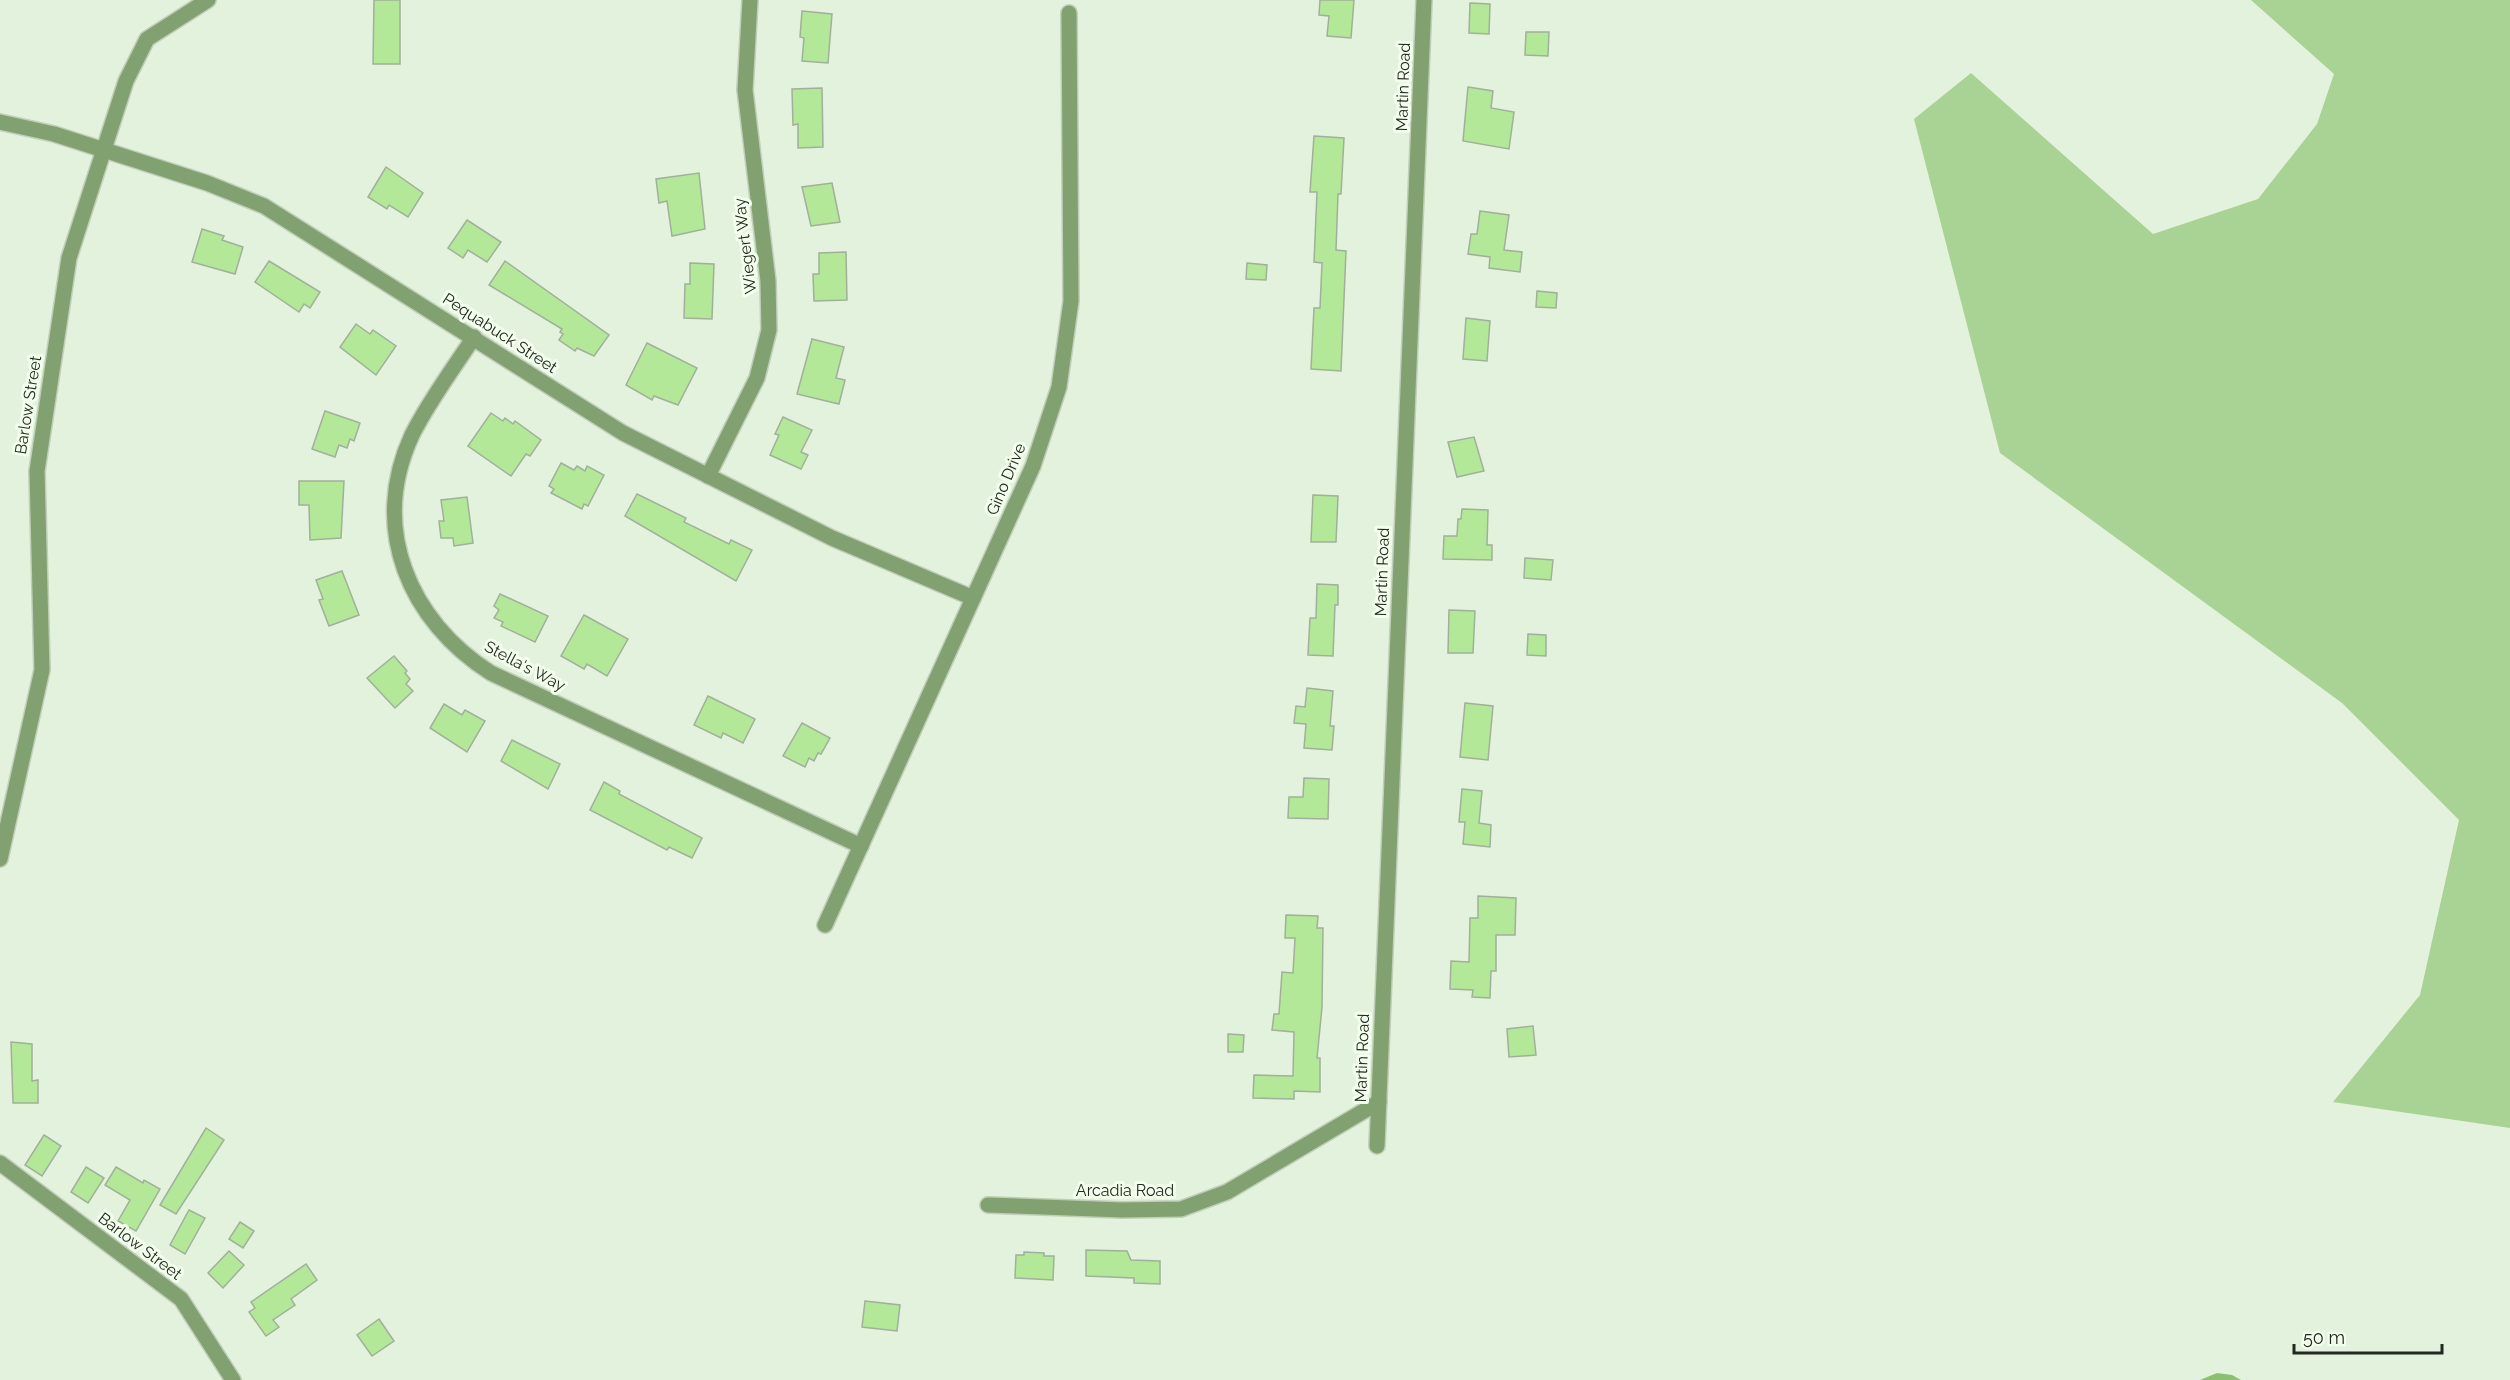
<svg xmlns="http://www.w3.org/2000/svg" width="2510" height="1380" font-family="Raleway,sans-serif">
<rect width="100%" height="100%" fill="#e3f2dc"/>
<!-- green -->
<polygon fill="#a9d295" points="2251,0 2510,0 2510,1128 2333,1102 2420,995 2459,820 2342,703 2000,453 1914,119 1971,73 2153,234 2258,199 2317,124 2334,74"/>
<!-- water -->
<polygon fill="#8cbf71" points="2217,1373 2232,1375 2241,1380 2200,1380"/>
<!-- building -->
<g fill="#b3e898" stroke="#a1b09b" stroke-width="1.5">
<polygon points="374,0 400,0 400,64 373,64"/>
<polygon points="1320,0 1354,0 1351,38 1327,36 1329,16 1319,15"/>
<polygon points="1470,3 1490,4 1489,34 1469,33"/>
<polygon points="802,11 832,14 828,63 802,61 804,38 800,37"/>
<polygon points="1526,32 1549,32 1548,56 1525,55"/>
<polygon points="1468,87 1493,91 1491,108 1514,112 1509,149 1463,141"/>
<polygon points="822,88 823,147 798,148 798,124 793,125 792,89"/>
<polygon points="1314,136 1344,138 1341,194 1338,194 1336,250 1346,251 1341,371 1311,369 1314,308 1320,308 1322,263 1314,262 1317,192 1310,192"/>
<polygon points="386,167 423,193 408,217 389,205 387,209 368,197"/>
<polygon points="699,173 705,229 672,236 667,201 659,203 656,179"/>
<polygon points="832,183 840,222 811,226 802,187"/>
<polygon points="1480,211 1509,215 1504,250 1522,252 1520,272 1489,268 1490,257 1468,254 1471,234 1477,234"/>
<polygon points="467,220 501,242 487,262 468,250 463,258 448,248"/>
<polygon points="202,229 224,236 222,240 243,247 235,274 192,262"/>
<polygon points="846,252 847,300 814,301 813,274 819,274 819,253"/>
<polygon points="269,261 320,292 310,308 304,304 299,312 255,282"/>
<polygon points="505,261 609,335 594,356 577,348 575,351 559,340 563,334 560,332 562,329 489,285"/>
<polygon points="690,263 714,264 712,319 684,318 685,284 690,284"/>
<polygon points="1247,263 1267,265 1266,280 1246,279"/>
<polygon points="1537,291 1557,293 1556,308 1536,307"/>
<polygon points="1466,318 1490,321 1487,361 1463,359"/>
<polygon points="356,324 370,334 373,330 396,346 376,375 340,347"/>
<polygon points="812,339 844,347 836,378 845,380 839,404 797,394"/>
<polygon points="647,343 697,368 678,405 654,396 652,400 626,385"/>
<polygon points="325,411 360,423 354,441 350,439 347,448 339,445 335,457 312,449"/>
<polygon points="491,413 503,421 505,418 513,424 515,421 541,440 530,456 526,454 511,476 468,446"/>
<polygon points="783,417 812,430 801,452 808,455 801,469 770,455 779,435 775,434"/>
<polygon points="1474,437 1484,471 1457,477 1448,442"/>
<polygon points="561,463 574,470 577,466 585,471 587,466 604,475 588,506 584,504 582,509 551,493 554,489 549,486"/>
<polygon points="299,481 344,481 341,538 310,540 309,505 299,505"/>
<polygon points="637,494 686,518 684,522 729,544 731,540 752,550 736,581 625,516"/>
<polygon points="1313,495 1338,496 1336,542 1311,542"/>
<polygon points="467,497 473,543 454,546 453,538 441,538 439,521 444,521 441,500"/>
<polygon points="1462,509 1488,510 1487,545 1492,545 1492,560 1443,559 1444,536 1457,536 1458,519 1461,519"/>
<polygon points="1525,558 1553,560 1551,580 1524,578"/>
<polygon points="342,571 359,615 329,626 319,600 323,599 316,580"/>
<polygon points="1317,584 1338,585 1338,605 1335,605 1333,656 1308,655 1310,618 1316,618"/>
<polygon points="500,594 548,616 535,642 501,626 503,622 494,618 499,610 494,606"/>
<polygon points="1449,610 1475,611 1473,653 1448,653"/>
<polygon points="584,615 628,639 607,676 587,664 584,669 561,656"/>
<polygon points="1528,634 1546,635 1546,656 1527,655"/>
<polygon points="394,656 407,671 405,673 410,679 406,684 413,691 395,708 367,678"/>
<polygon points="1307,688 1333,691 1330,726 1334,726 1332,750 1304,748 1306,724 1294,723 1296,706 1305,707"/>
<polygon points="708,696 755,719 743,743 723,733 721,738 694,725"/>
<polygon points="1465,703 1493,706 1488,760 1460,757"/>
<polygon points="444,704 462,715 465,710 485,721 467,752 430,728"/>
<polygon points="802,723 830,738 821,754 818,753 814,761 809,758 805,767 783,756"/>
<polygon points="512,740 560,764 548,789 501,761"/>
<polygon points="1304,778 1329,779 1328,819 1288,818 1289,797 1303,797"/>
<polygon points="604,782 620,791 619,794 702,838 692,858 669,847 667,850 590,810"/>
<polygon points="1462,789 1482,791 1479,823 1491,825 1490,847 1463,844 1465,822 1459,822"/>
<polygon points="1478,896 1516,898 1515,935 1496,935 1496,971 1491,971 1490,998 1472,997 1473,990 1450,989 1451,961 1469,962 1470,918 1478,918"/>
<polygon points="1286,915 1318,916 1317,928 1323,928 1322,1007 1317,1058 1320,1058 1320,1092 1294,1091 1294,1099 1253,1098 1254,1075 1293,1076 1294,1032 1272,1030 1274,1014 1279,1014 1282,972 1293,973 1295,938 1285,938"/>
<polygon points="1533,1026 1536,1055 1509,1057 1507,1029"/>
<polygon points="1228,1034 1244,1035 1243,1052 1228,1052"/>
<polygon points="11,1042 32,1044 32,1081 38,1080 38,1103 13,1103"/>
<polygon points="206,1128 224,1140 176,1214 160,1205"/>
<polygon points="44,1135 61,1146 42,1176 25,1165"/>
<polygon points="86,1167 104,1178 88,1203 71,1192"/>
<polygon points="116,1167 143,1183 144,1180 160,1189 136,1231 118,1221 130,1200 105,1185"/>
<polygon points="189,1210 205,1218 185,1254 170,1245"/>
<polygon points="240,1222 254,1231 243,1248 229,1239"/>
<polygon points="1086,1250 1127,1251 1131,1260 1160,1261 1160,1284 1134,1283 1134,1278 1086,1276"/>
<polygon points="229,1251 244,1265 223,1288 208,1273"/>
<polygon points="1024,1252 1044,1253 1044,1256 1054,1256 1053,1280 1015,1278 1016,1255 1024,1255"/>
<polygon points="306,1264 317,1280 291,1299 295,1305 273,1320 279,1327 266,1336 249,1312 255,1308 251,1302"/>
<polygon points="865,1301 900,1305 897,1331 862,1327"/>
<polygon points="379,1319 394,1341 372,1356 357,1335"/>
</g>
<g fill="none" stroke-linecap="round" stroke-linejoin="round">
<!-- minor casing -->
<g stroke="#c0ceba" stroke-width="18">
<g id="minor">
<polyline points="0,122 54,134 207,183 264,206 623,433 832,538 973,598"/>
<path d="M474,337C453,369 429,401 412,435C369,528 409,621 491,673L861,846"/>
<polyline points="708,476 757,378 769,330 768,281 745,90 750,0"/>
<polyline points="0,859 42,670 37,471 69,258 126,81 147,39 208,0"/>
<polyline points="825,925 1033,466 1059,387 1071,301 1069,13"/>
<polyline points="1377,1146 1424,0"/>
<polyline points="0,1163 181,1299 233,1380"/>
<polyline points="988,1205 1122,1210 1181,1209 1227,1192 1379,1102"/>
</g>
</g>
<!-- minor -->
<use href="#minor" stroke="#81a270" stroke-width="15"/>
</g>
<g text-anchor="middle" dominant-baseline="central" stroke-width="6" stroke-linejoin="round" paint-order="stroke">
<!-- street labels -->
<g font-size="16" fill="#232921" stroke="#f2ffec">
<text transform="translate(1403 87) rotate(-88)">Martin Road</text>
<text transform="translate(745 246) rotate(-97)">Wiegert Way</text>
<text transform="translate(500 333) rotate(33)">Pequabuck Street</text>
<text transform="translate(28 405) rotate(-81)">Barlow Street</text>
<text transform="translate(1006 479) rotate(-67)">Gino Drive</text>
<text transform="translate(1382 572) rotate(-88)">Martin Road</text>
<text transform="translate(525 666) rotate(28)">Stella's Way</text>
<text transform="translate(1362 1058) rotate(-88)">Martin Road</text>
<text x="1125" y="1190">Arcadia Road</text>
<text transform="translate(140 1246) rotate(37)">Barlow Street</text>
</g>
</g>
<!-- scale -->
<path d="M2294 1344v9h148v-9" fill="none" stroke="#232921" stroke-width="3"/>
<text x="2303" y="1344" font-size="18" fill="#232921" stroke="#f2ffec" stroke-width="4.5" paint-order="stroke">50 m</text>
</svg>
